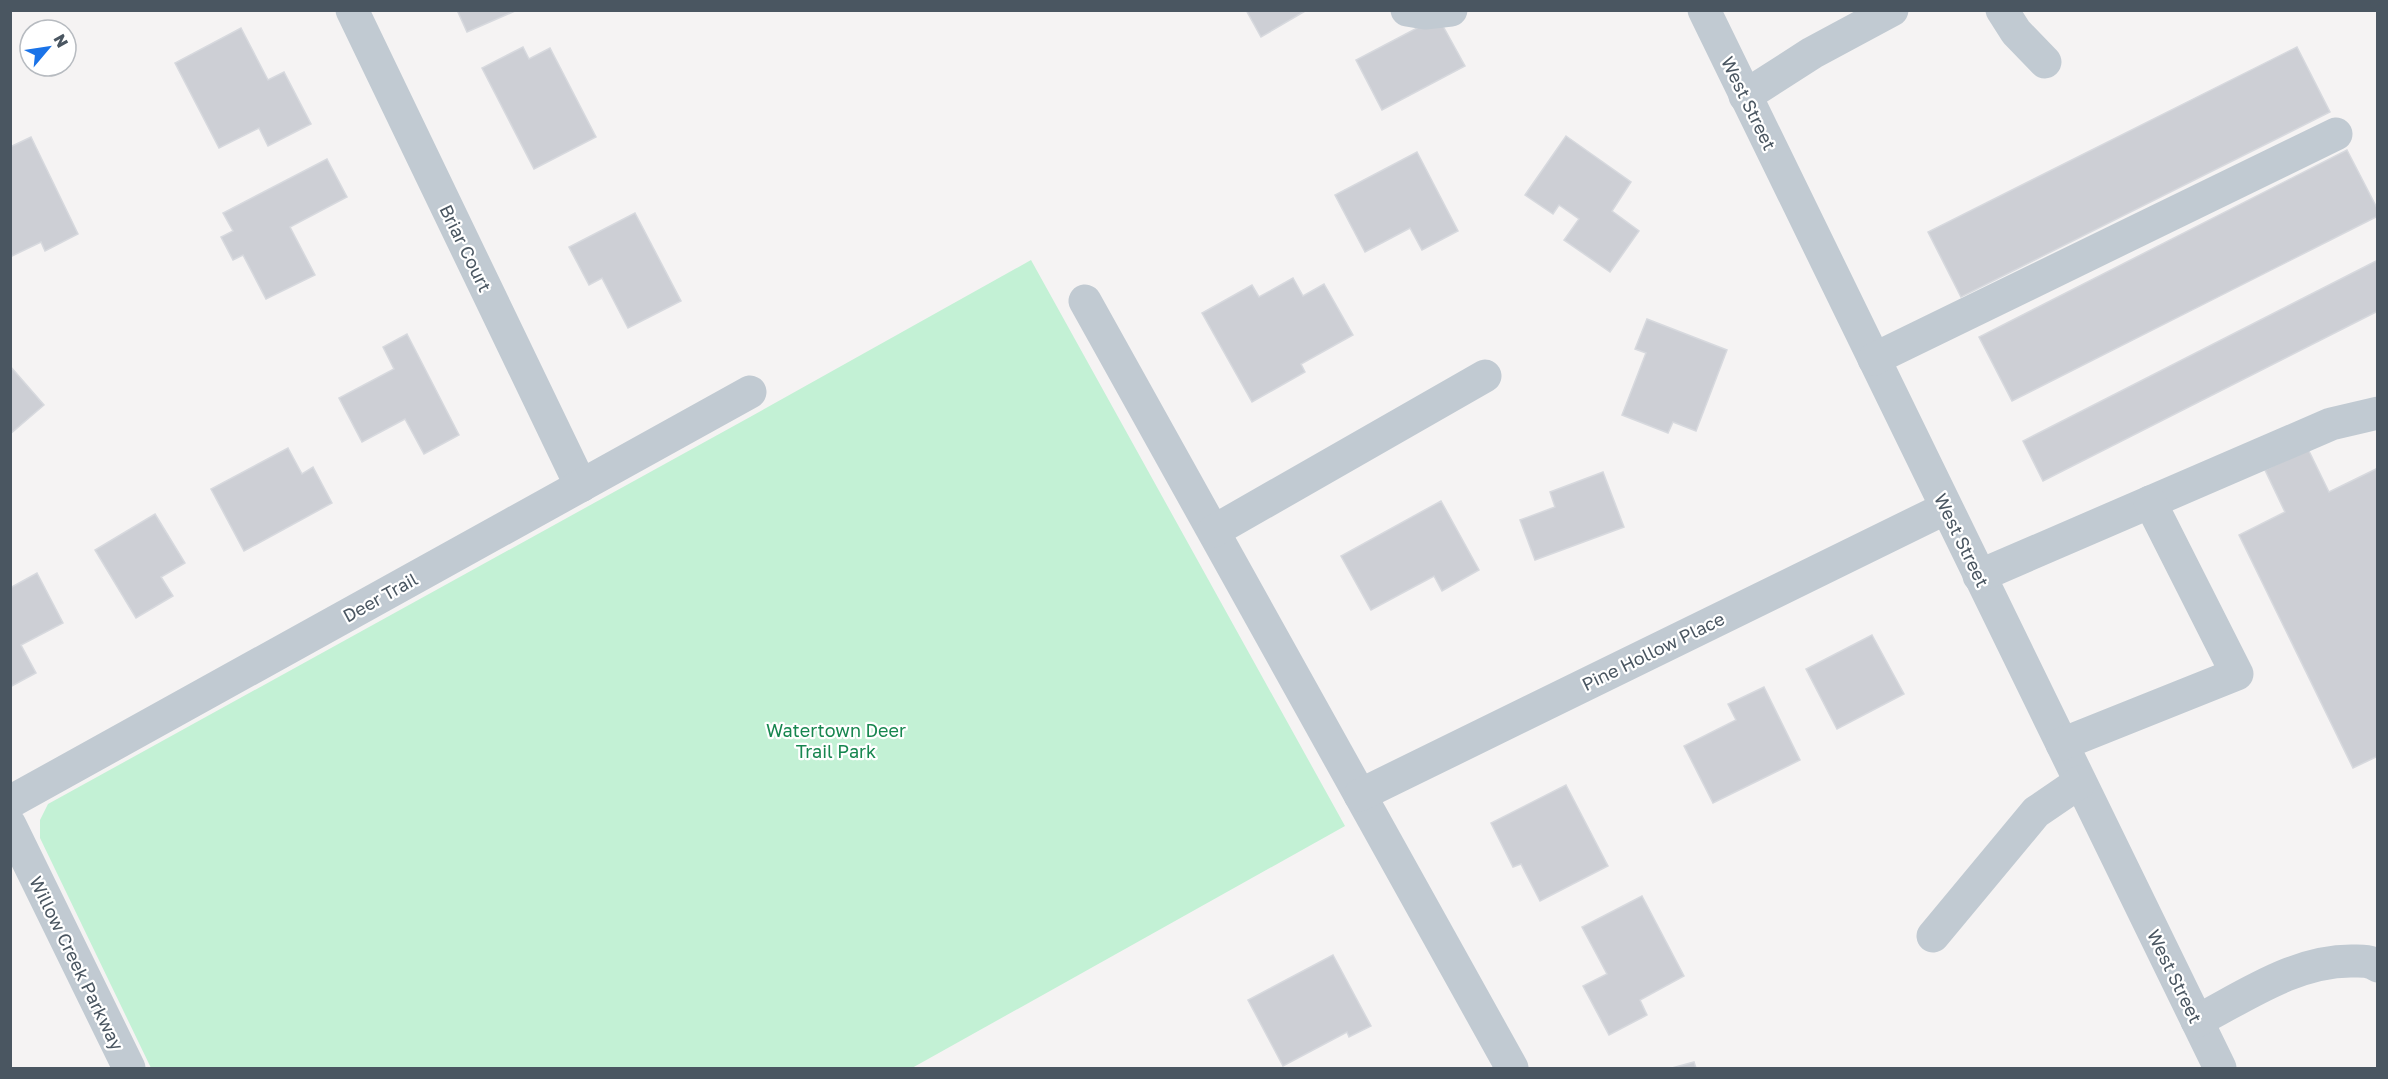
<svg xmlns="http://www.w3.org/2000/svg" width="2388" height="1079" font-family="'Golos Text',sans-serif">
<rect width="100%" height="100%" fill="#f5f3f3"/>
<!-- green -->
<polygon fill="#c3f1d5" points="1031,260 1345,826 912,1068 151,1068 40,838 40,820 48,804 750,417"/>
<!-- building -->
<g fill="#cdcfd5" stroke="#d7d9de" stroke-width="1.5">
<polygon points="457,10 515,10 515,11 467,32"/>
<polygon points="1246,10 1307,10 1261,37"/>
<polygon points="1438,17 1465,66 1382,110 1356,60"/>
<polygon points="241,28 268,80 284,72 311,124 268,146 259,128 219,148 175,63"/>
<polygon points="523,47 529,59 550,48 596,137 534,169 482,68"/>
<polygon points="2297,47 2330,112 1961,297 1928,232"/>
<polygon points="1566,136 1631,182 1612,211 1639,231 1610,272 1564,240 1579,219 1559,205 1553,214 1525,195"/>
<polygon points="31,137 78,234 45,251 41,242 10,257 10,147"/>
<polygon points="2347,150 2378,210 2378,216 2012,401 1979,337"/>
<polygon points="1417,152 1458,231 1422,250 1410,228 1365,252 1335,195"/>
<polygon points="327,159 347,197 290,227 315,275 266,299 243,255 233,260 221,237 233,231 223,213"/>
<polygon points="635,213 681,301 628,328 602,278 589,285 569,247"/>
<polygon points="2378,260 2378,311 2043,481 2023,441"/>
<polygon points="1293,278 1303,296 1324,284 1353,335 1301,364 1305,372 1252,402 1202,313 1252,285 1259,297"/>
<polygon points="1647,319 1727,350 1696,431 1673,422 1668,433 1622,415 1646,353 1635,349"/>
<polygon points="407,334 459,435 424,454 405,419 362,442 339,398 394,369 383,347"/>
<polygon points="10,366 44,405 10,434"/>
<polygon points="288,448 302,474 313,467 332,503 244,551 211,489"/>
<polygon points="2308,449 2329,492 2378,468 2378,756 2353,768 2239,535 2285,512 2265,470"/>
<polygon points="1603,472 1624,527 1535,560 1520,520 1555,507 1550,492"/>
<polygon points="1441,501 1479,570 1442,591 1434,576 1371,610 1341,556"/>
<polygon points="155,514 185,563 161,577 173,596 136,618 95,550"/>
<polygon points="37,573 63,623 21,645 36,673 10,687 10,588"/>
<polygon points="1872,635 1904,694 1837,729 1806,669"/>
<polygon points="1764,687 1800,760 1713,803 1684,746 1736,720 1728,704"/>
<polygon points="1566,785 1608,866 1540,901 1521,864 1513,867 1491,823"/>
<polygon points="1642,896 1684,976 1640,1000 1647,1015 1609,1035 1583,986 1607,974 1582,927"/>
<polygon points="1333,955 1371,1026 1349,1037 1347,1032 1283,1066 1248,1000"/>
<polygon points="1694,1062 1696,1068 1672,1068"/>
</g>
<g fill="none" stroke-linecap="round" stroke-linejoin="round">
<!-- minor -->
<g stroke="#c1cad2" stroke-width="33">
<polyline points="352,10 581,486"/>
<polyline points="1407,10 1425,13 1451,10"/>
<polyline points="1704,10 2220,1068"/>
<polyline points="2002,10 2016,32 2045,62"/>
<polyline points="1745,96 1812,53 1892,10"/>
<polyline points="1085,301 1512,1068"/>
<polyline points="1874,359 2336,134"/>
<polyline points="1214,531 1485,376"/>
<polyline points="1979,576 2331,424 2378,413"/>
<polyline points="2062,744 2237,674 2150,502"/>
<polyline points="1360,795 1946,508"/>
<polyline points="10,802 750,392"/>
<polyline points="10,825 129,1068"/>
<polyline points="1933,936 2036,812 2080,782"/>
<path d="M2197,1021C2245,996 2295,961 2351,961C2361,961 2369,960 2378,966"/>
</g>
</g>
<g text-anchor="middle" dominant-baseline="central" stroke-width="4.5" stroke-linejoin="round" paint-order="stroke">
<!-- street labels -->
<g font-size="18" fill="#4a5661" stroke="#fff">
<text transform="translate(1749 103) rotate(64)">West Street</text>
<text transform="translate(466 248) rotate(64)">Briar Court</text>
<text transform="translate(1962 540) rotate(64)">West Street</text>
<text transform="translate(380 597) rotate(-29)">Deer Trail</text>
<text transform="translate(1653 651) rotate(-26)">Pine Hollow Place</text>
<text transform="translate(77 963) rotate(64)">Willow Creek Parkway</text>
<text transform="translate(2175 976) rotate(64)">West Street</text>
</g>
<!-- park labels -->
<g font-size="18" fill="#17864f" stroke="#fff">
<text x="836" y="730">Watertown Deer<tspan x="836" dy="21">Trail Park</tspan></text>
</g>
</g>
<!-- border -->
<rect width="2388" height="1079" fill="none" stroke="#4a5661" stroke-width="24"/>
<!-- north arrow -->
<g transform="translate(48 48) rotate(61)"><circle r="28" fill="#ffffff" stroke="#b7bbc0" stroke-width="1.5"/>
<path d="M0-4.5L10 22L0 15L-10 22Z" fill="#1a73e8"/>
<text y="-9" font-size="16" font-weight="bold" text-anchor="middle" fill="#4a5661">N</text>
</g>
</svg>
